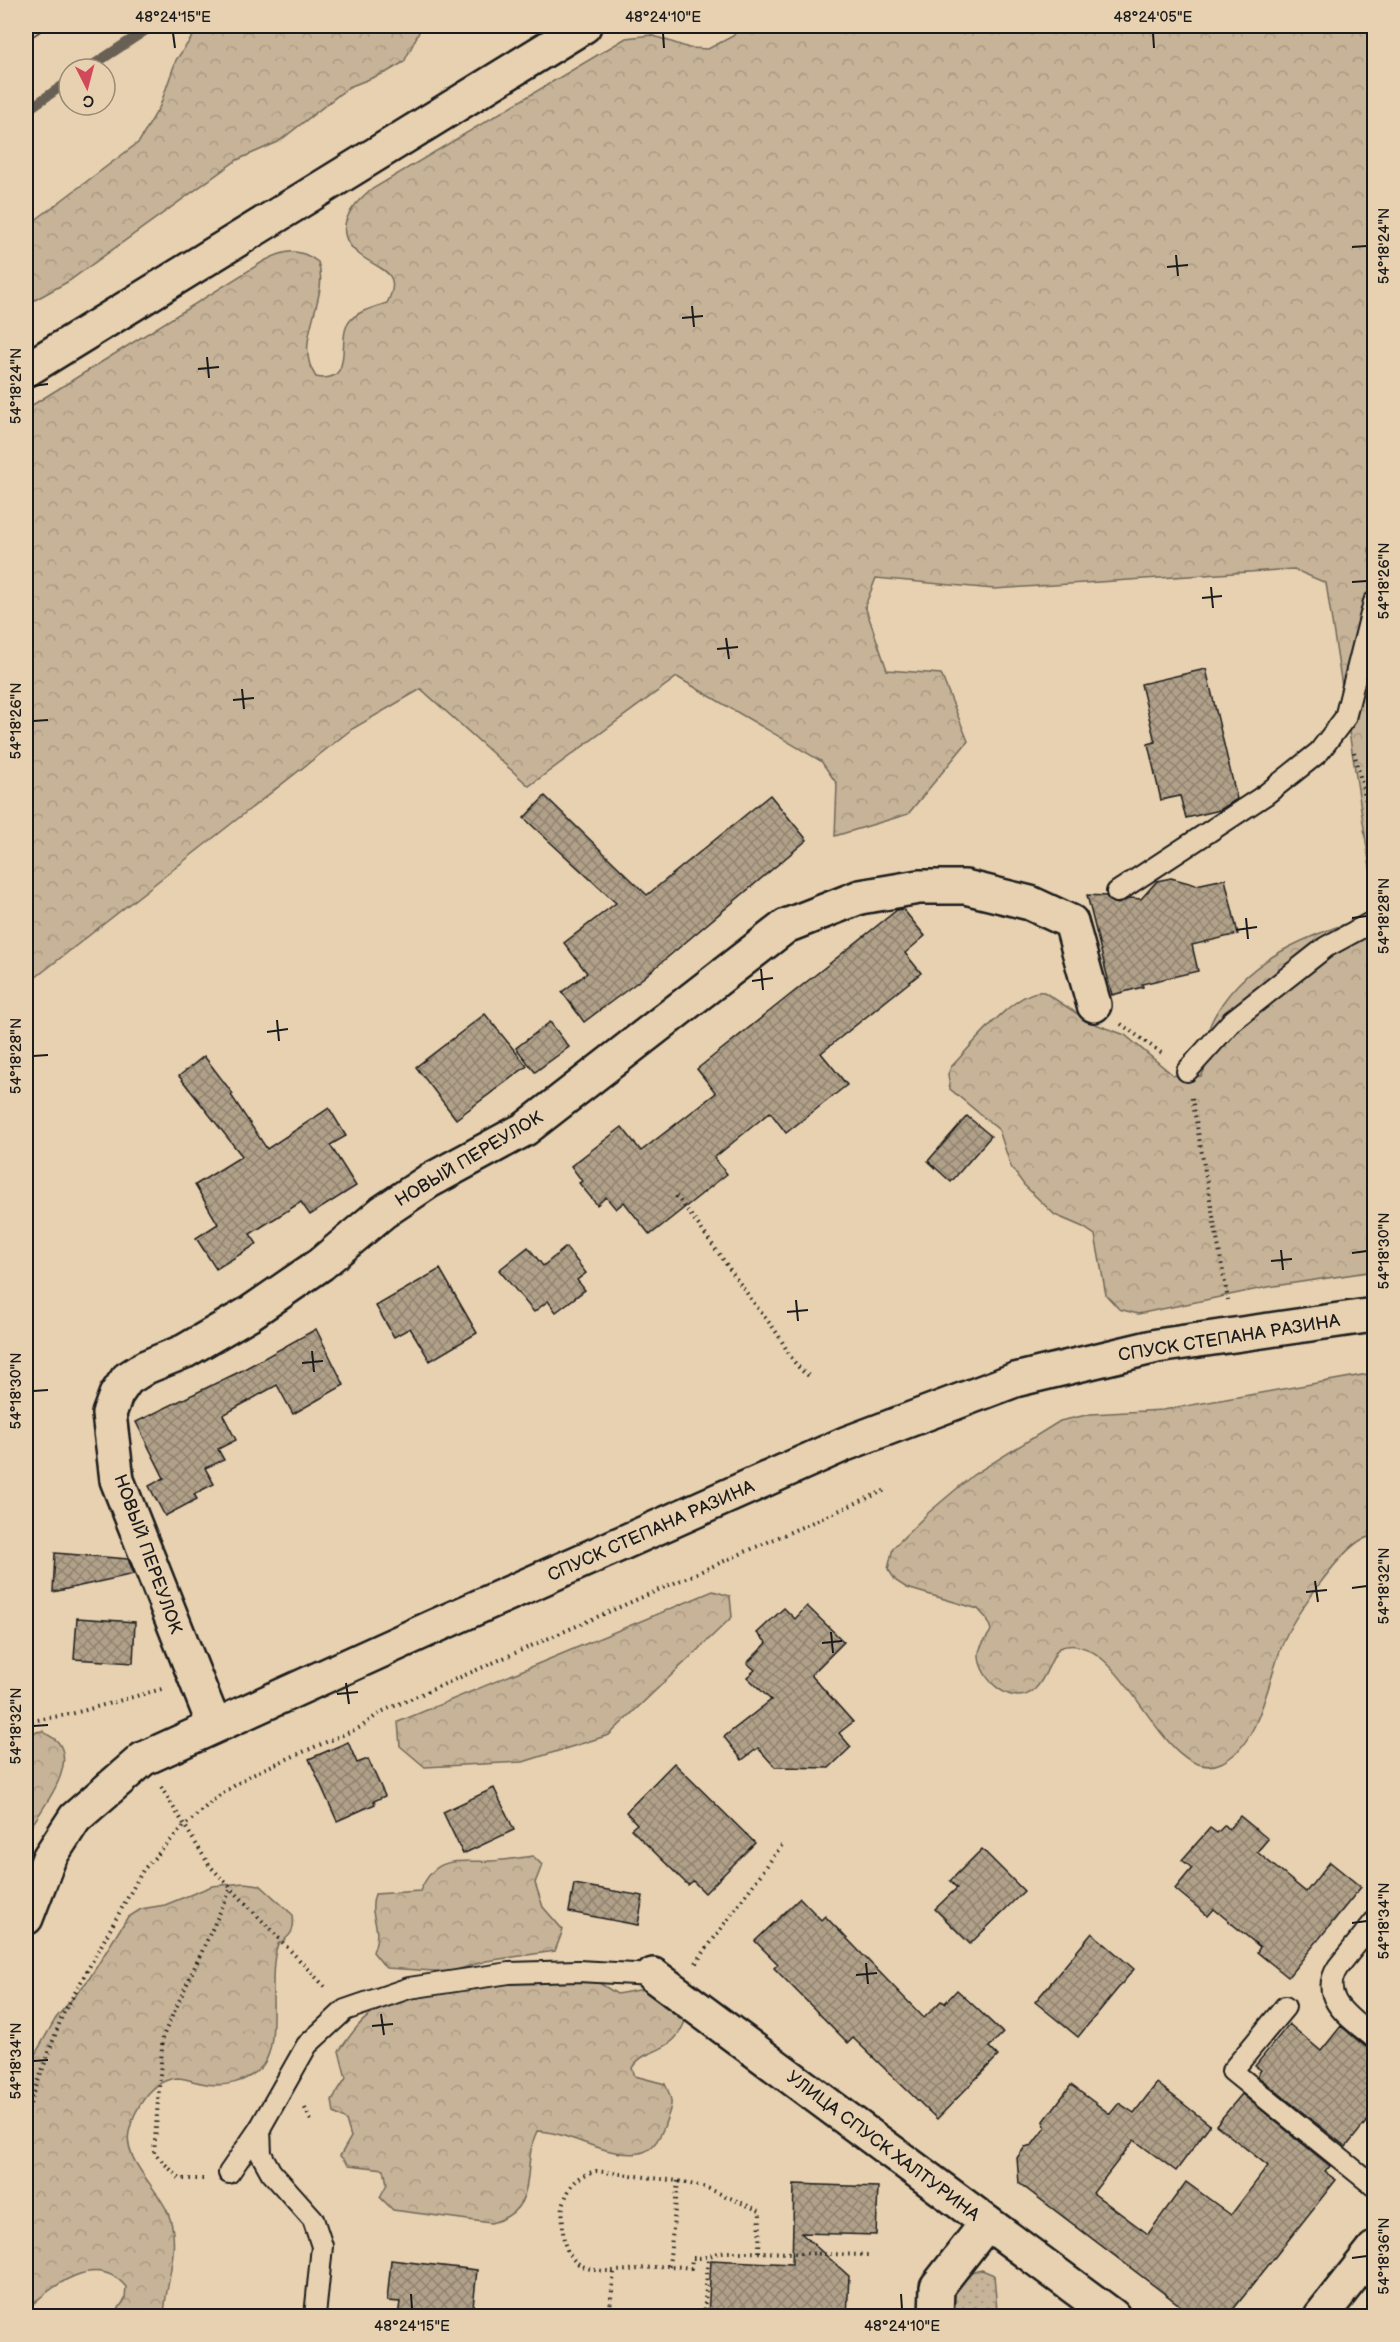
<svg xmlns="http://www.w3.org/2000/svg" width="1400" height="2342" font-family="'Balsamiq Sans',sans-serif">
<defs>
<pattern id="grass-dots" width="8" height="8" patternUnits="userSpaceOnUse" patternTransform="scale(1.5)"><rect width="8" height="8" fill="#c6b398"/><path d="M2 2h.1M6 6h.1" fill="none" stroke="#aa9982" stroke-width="1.8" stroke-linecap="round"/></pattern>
<pattern id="forest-crowns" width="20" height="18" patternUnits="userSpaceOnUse" patternTransform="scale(1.5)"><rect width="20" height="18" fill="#c6b398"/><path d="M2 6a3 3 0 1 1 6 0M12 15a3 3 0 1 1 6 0" fill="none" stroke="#aa9982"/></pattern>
<pattern id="building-cross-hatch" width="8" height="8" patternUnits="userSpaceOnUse" patternTransform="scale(1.5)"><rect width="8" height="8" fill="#b1a189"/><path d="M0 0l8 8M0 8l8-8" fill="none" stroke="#8f826f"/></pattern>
</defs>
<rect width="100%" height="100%" fill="#e7d1b0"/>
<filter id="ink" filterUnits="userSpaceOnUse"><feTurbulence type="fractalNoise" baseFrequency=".0167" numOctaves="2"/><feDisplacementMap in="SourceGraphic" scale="12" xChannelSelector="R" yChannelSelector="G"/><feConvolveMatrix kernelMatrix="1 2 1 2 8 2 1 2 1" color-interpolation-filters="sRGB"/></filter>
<g filter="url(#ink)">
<!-- grass -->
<path fill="url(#grass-dots)" stroke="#71685a" stroke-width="1.5" d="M982,2270L994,2275L997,2310L1006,2316H951C952,2297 959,2273 982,2270Z"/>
<!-- forest -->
<g fill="url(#forest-crowns)" stroke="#71685a" stroke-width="1.5">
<polygon points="200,26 422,26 404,62 387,72 349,87 278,142 237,160 69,281 26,305 26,227 139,142 160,106 176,60"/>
<path d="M741,26H1374V519L1369,551L1374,565V893L1326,583L1293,569L994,589L876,578L865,606L887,670L941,674L968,741L908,814L835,836L837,784L821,761L677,677L529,786L421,689L352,729L26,985V409L264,261C285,250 298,247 318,262C331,299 291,341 316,377C356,385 336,338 349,322C357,311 375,307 387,303C404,271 379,270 360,255C331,233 348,209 369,191L626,38L651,35L689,48L708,49L733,36Z"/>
<path d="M1374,915V1271L1268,1287L1138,1314L1119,1309L1106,1295L1095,1235L1083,1227L1055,1215L1024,1185L1011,1167L999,1130L950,1089L948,1074L951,1067C970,1048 1017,987 1044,992L1090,1022L1125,1035L1173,1075L1191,1078L1201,1076C1212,1061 1203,1040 1211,1023C1242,958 1311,934 1374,915Z"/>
<path d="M1374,1373V1535C1369,1537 1362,1539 1358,1542C1338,1555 1296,1614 1286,1636C1268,1673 1263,1744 1221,1763C1162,1790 1122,1623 1059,1648C1050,1660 1046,1678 1035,1689C1013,1710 979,1679 979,1655C978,1646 988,1638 991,1630L987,1619L978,1609L907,1588L896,1581L888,1569L893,1548L928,1513L973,1475L1060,1421L1091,1414L1163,1410Z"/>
<polygon points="713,1591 730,1596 732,1617 609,1735 523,1762 425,1767 400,1746 398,1722"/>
<path d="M43,1731C47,1735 55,1738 58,1742C78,1767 39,1813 26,1834V1733Z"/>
<path d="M533,1856L542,1865L535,1883L543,1907L563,1930L555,1951L486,1961L450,1972L386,1968L373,1952C384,1924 367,1919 375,1894L420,1891C437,1853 457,1863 491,1861C505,1860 519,1858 533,1856Z"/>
<path d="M244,1883L260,1885L293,1915C295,1931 291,1936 278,1944C266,1975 282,2041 263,2065C248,2083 223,2088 201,2083C193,2082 186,2078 178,2078C152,2079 134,2109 129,2132C123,2160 158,2188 168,2213C182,2246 165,2283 164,2316H114L125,2299L126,2287C96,2251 52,2286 26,2310V2070L56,2018L89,1979L127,1918L141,1909L165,1905L212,1886Z"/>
<path d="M596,1981L617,1994L649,1988L686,2018C674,2057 644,2046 632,2068L635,2076L665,2084C676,2106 670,2107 664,2127C660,2137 652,2151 640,2153C609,2159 570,2132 537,2131C520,2165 542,2210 491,2223L393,2210L380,2197L387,2184L384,2169L349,2165L340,2156L351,2137L346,2120L334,2113L332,2100L346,2078L339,2051C348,2039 359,2021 373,2013C432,1979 528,1983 596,1981Z"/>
</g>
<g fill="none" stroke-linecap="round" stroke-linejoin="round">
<!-- stream -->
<g stroke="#696154" stroke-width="10">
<polyline points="87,69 152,26"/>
<polyline points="26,111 69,81"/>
</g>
</g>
<!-- building -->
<g fill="url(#building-cross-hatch)" stroke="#1c1c1c" stroke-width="1.5">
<polygon points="1206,669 1237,799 1220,810 1186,818 1180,796 1161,800 1148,744 1155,742 1141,684"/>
<polygon points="770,795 807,840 643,978 584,1022 562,992 587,973 564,943 616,903 524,818 545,796 647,895"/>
<polygon points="1171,878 1196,885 1225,879 1238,934 1192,945 1198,971 1142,984 1143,987 1112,995 1087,895 1106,896 1111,902 1118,904 1130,898 1141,899 1157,881"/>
<polygon points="903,909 925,936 905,953 921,973 821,1053 847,1085 786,1133 770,1112 714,1158 727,1174 650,1235 624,1202 616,1209 606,1197 597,1205 579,1183 582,1181 571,1166 622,1127 641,1151 716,1093 697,1069 897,910"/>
<polygon points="485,1014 527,1066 456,1119 416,1067"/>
<polygon points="550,1022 569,1047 535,1072 516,1048"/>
<polygon points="204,1056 233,1094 231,1095 267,1149 329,1108 346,1136 330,1145 356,1186 310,1215 301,1202 250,1234 257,1244 216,1269 196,1238 218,1224 195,1185 242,1156 179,1076"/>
<polygon points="967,1116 991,1136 951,1182 928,1161"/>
<polygon points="528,1247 543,1266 566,1247 586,1273 577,1280 585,1290 556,1312 548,1301 534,1312 499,1270"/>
<polygon points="440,1269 477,1333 430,1361 410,1328 394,1337 376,1306"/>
<polygon points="316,1329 344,1385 293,1414 277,1385 223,1415 236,1440 218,1449 224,1460 205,1468 214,1484 194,1494 197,1499 165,1516 149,1486 164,1478 136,1422 239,1372"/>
<polygon points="55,1553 128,1559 134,1574 53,1592"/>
<polygon points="807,1606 844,1642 811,1675 853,1722 839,1733 851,1747 829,1768 775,1767 758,1748 742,1760 724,1737 771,1700 747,1677 755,1670 747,1663 767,1643 757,1633 784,1608 795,1619"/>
<polygon points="77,1618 135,1622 133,1663 74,1659"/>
<polygon points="348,1742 357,1763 368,1759 385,1796 374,1801 375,1804 337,1821 309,1759"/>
<polygon points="674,1763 755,1843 705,1893 693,1881 688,1885 631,1829 637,1824 626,1812"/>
<polygon points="494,1788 514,1830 463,1854 443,1812"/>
<polygon points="1240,1816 1268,1839 1257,1852 1306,1892 1330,1862 1361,1887 1288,1977 1257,1952 1260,1947 1214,1909 1208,1916 1175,1889 1192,1868 1182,1860 1210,1828 1217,1833 1225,1825 1229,1829"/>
<polygon points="982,1849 1024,1891 970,1944 935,1909 957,1888 950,1881"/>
<polygon points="574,1884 643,1896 638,1925 569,1912"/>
<polygon points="800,1898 821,1920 825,1916 924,2018 941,2001 945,2003 957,1990 1003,2033 989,2047 998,2056 937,2119 853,2038 848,2043 774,1968 778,1964 755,1941"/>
<polygon points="1092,1933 1134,1969 1078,2037 1035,2002"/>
<polygon points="1289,2024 1321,2051 1341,2026 1366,2047 1374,2050 1374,2112 1346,2147 1257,2076 1261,2070 1255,2066"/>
<polygon points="1157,2083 1210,2125 1176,2171 1134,2140 1093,2193 1148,2234 1186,2182 1231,2215 1268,2166 1216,2125 1242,2094 1330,2166 1325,2172 1336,2180 1228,2316 1194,2316 1019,2183 1017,2158 1025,2147 1032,2145 1045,2128 1044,2121 1071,2085 1110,2114 1119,2103 1134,2113"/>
<polygon points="794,2184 878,2187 876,2235 801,2233 849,2276 847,2316 708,2316 711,2260 792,2264"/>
<polygon points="391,2260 477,2270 472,2316 398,2316 400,2302 387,2301"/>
</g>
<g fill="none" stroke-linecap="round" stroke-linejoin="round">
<!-- service casing -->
<g stroke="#1c1c1c" stroke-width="24">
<g id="service">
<polyline points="1117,892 1265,795 1319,752 1345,718 1374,602"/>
<polyline points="1187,1071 1232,1021 1326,947 1374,921"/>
<path d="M1374,1922L1338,1967C1317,1999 1352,2019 1374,2038"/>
<polyline points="1285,2007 1232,2071 1374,2186"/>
<polyline points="260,2128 261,2154 271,2172 313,2219 322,2246 315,2316"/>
<polyline points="229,2173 260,2128 307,2045 345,2010 409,1988 509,1973 578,1971 653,1975"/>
</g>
</g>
<!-- minor casing -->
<g stroke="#1c1c1c" stroke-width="38">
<g id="minor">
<polyline points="214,1725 117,1480 109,1414 116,1395 127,1379 146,1367 185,1351 250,1313 321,1264 383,1212 429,1181 525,1129 786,926 860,897 919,887 965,887 1030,903 1071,922 1094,1005"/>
<polyline points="653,1975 1113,2316"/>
<polyline points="936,2316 937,2287 987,2223"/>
<polyline points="1321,2316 1374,2249"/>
</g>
</g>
<!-- secondary casing -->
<g stroke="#1c1c1c" stroke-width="38">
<polyline id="secondary" points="26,1918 49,1858 75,1818 143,1759 431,1628 845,1444 1015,1380 1157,1346 1374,1315"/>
</g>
<!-- primary casing -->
<g stroke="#1c1c1c" stroke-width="38">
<polyline id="primary" points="26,370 584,26"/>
</g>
<!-- path -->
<g stroke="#1c1c1c" stroke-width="4" stroke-dasharray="1.5 4.5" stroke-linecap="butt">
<polyline points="1354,752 1374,833"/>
<polyline points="1121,1024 1164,1055"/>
<polyline points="1192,1098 1228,1300"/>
<path d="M676,1196C710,1238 738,1284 771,1325C785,1342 790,1364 809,1376"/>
<polyline points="26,1722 71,1714 162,1689"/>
<polyline points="161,1787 209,1865 327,1989"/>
<polyline points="696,1963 782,1845"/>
<polyline points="305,2108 312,2123"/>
<polyline points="26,2115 62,2016 143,1870 184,1826 217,1797 252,1774 361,1727 381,1712 888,1489"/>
<polyline points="203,2179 180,2179 154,2153 163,2036 232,1886"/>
<path d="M759,2252L760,2211L707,2188L678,2181L596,2171C576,2176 568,2187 563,2206C562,2213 563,2221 563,2229C564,2290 630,2267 668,2266C675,2266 683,2267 691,2268L692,2258C711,2259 715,2251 728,2252C775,2252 822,2254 869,2255"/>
<polyline points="669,2266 678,2181"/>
<polyline points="610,2308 694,2316"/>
<polyline points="609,2316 614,2272"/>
<polyline points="704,2316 708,2259"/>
</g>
<!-- service -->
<use href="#service" stroke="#e7d1b0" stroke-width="20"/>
<!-- minor -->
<use href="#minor" stroke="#e7d1b0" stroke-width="33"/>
<!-- secondary -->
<use href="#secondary" stroke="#e7d1b0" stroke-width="33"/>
<!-- primary -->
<use href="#primary" stroke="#e7d1b0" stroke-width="33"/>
<!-- rail casing -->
<g stroke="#1c1c1c" stroke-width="7">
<polyline id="rail" points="26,37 43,26"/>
</g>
<!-- rail -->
<use href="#rail" stroke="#e7d1b0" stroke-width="4.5" stroke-dasharray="14" stroke-linecap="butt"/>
</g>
</g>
<!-- ticks -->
<path fill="none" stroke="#1c1c1c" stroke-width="2" d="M173,33L175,48M663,33L664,48M1153,33L1154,48M1352,247L1367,246M1176,255L1178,276M1167,267L1188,265M692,306L694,327M682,318L703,316M207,357L209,378M198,369L219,367M33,386L48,384M1352,582L1367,581M1211,587L1213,608M1202,598L1222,596M726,638L729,659M717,649L738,647M242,689L244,709M233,700L254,698M33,721L48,720M1246,918L1248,939M1352,918L1367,916M1236,930L1257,927M761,969L763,990M752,981L773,978M277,1020L279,1041M267,1032L288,1029M33,1056L48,1055M1281,1250L1283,1270M1352,1253L1367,1251M1271,1261L1292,1259M796,1300L798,1321M787,1312L808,1310M312,1351L314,1372M302,1363L323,1361M33,1391L48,1390M1315,1581L1318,1602M1352,1588L1367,1586M1306,1592L1327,1590M831,1632L833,1653M822,1643L842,1641M346,1683L349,1704M337,1694L358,1692M33,1726L48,1725M1352,1923L1367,1921M866,1963L868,1984M856,1975L877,1973M381,2014L384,2035M372,2026L393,2024M33,2061L48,2060M1352,2258L1367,2256M411,2294L412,2309M901,2294L902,2309"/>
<g text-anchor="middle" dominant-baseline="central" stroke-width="6" stroke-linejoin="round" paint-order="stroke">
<!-- street labels -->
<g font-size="18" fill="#1c1c1c" stroke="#e7d1b0">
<text transform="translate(469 1159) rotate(-31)">НОВЫЙ ПЕРЕУЛОК</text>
<text transform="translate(1229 1338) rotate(-9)">СПУСК СТЕПАНА РАЗИНА</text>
<text transform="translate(651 1531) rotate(-24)">СПУСК СТЕПАНА РАЗИНА</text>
<text transform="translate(148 1554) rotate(70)">НОВЫЙ ПЕРЕУЛОК</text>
<text transform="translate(883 2146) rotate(37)">УЛИЦА СПУСК ХАЛТУРИНА</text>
</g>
</g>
<!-- margin -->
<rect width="1400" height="2342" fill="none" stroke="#e7d1b0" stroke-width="66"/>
<!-- north arrow -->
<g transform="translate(87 87) rotate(174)"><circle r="28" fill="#e7d1b0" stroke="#968975" stroke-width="1.5"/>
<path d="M0-4.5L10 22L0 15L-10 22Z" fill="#d1495b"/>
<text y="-9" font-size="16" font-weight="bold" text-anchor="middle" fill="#1c1c1c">С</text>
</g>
<rect x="33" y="33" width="1334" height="2276" fill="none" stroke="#1c1c1c" stroke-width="2"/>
<g font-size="15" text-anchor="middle" fill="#1c1c1c">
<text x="173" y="22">48°24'15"E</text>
<text x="663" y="22">48°24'10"E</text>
<text x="1153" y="22">48°24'05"E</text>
<text transform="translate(1384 246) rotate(-90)" y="5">54°18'24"N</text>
<text transform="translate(16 386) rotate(-90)" y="5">54°18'24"N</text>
<text transform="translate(1384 581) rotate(-90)" y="5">54°18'26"N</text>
<text transform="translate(16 721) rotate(-90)" y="5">54°18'26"N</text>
<text transform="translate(1384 916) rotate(-90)" y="5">54°18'28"N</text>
<text transform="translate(16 1056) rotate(-90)" y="5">54°18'28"N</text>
<text transform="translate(1384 1251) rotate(-90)" y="5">54°18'30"N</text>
<text transform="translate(16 1391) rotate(-90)" y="5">54°18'30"N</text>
<text transform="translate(1384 1586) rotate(-90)" y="5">54°18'32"N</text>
<text transform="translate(16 1726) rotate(-90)" y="5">54°18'32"N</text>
<text transform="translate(1384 1921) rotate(-90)" y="5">54°18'34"N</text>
<text transform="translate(16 2061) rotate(-90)" y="5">54°18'34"N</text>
<text transform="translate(1384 2256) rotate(-90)" y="5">54°18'36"N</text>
<text x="412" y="2331">48°24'15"E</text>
<text x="902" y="2331">48°24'10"E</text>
</g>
</svg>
